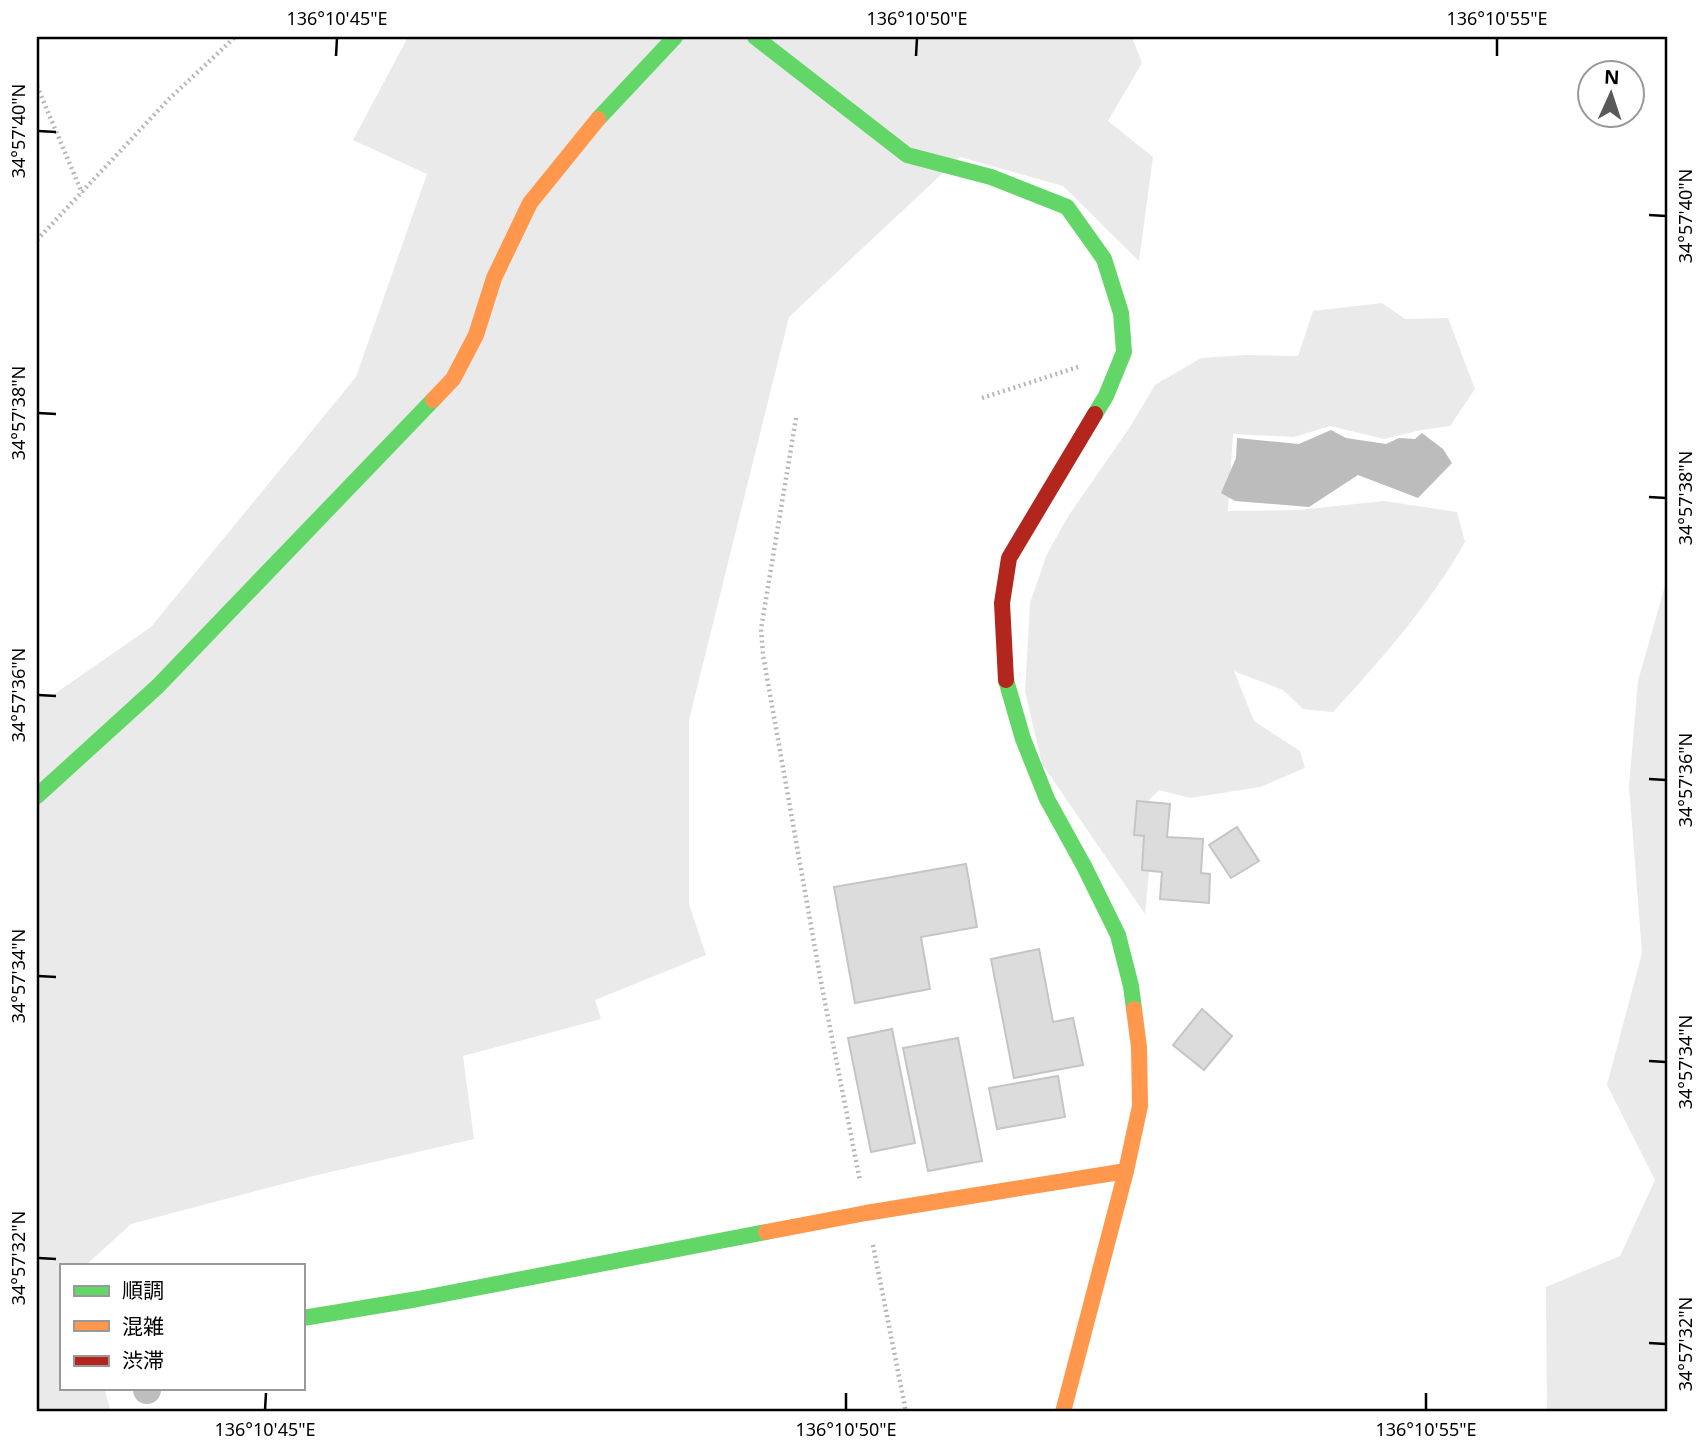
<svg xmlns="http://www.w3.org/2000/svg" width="1705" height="1449" font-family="'Noto Sans','Noto Sans JP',sans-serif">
<rect width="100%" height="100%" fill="#fff"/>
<!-- green -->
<g fill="#eaeaea">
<polygon points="408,37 1132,37 1142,63 1108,121 1153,157 1139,261 1063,186 960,157 789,317 689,720 689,904 706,955 595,1000 601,1019 463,1056 474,1139 313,1176 131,1224 86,1265 61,1265 61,1388 104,1388 111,1412 37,1412 37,692 50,697 151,627 356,377 427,174 353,140"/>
<path d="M1382,303L1405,319L1448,318L1475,389L1450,426L1421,430L1384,439L1330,426L1294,437L1233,434L1228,511L1299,510L1384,501L1457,512L1465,542C1430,604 1382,659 1333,712L1303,709L1283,690L1234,671L1254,721L1300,751L1305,768L1260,787L1190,798L1159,790L1143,806L1150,861L1145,914L1042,764L1025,691L1030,603L1047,554L1069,515L1130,427L1155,385L1201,358L1245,355L1298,356L1313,311Z"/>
<polygon points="1667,579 1668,1412 1547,1412 1546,1287 1620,1256 1655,1180 1607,1085 1642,953 1629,786 1638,681"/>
</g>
<!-- water -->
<polygon fill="#bcbcbc" points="1331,430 1346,438 1386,444 1399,438 1415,439 1422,433 1443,449 1452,463 1418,498 1358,475 1309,507 1235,501 1221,493 1236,458 1237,438 1299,444"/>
<!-- building -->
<g fill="#dcdcdc" stroke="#c5c5c5" stroke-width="2">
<polygon points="1137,801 1170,804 1167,837 1203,839 1201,873 1210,874 1209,903 1160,899 1162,872 1142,870 1144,836 1134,835"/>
<polygon points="1237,827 1259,861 1231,878 1209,845"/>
<polygon points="966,864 977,927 921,937 930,989 855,1003 834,887"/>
<polygon points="1039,949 1053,1022 1073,1018 1083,1065 1014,1078 991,959"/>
<polygon points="1202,1009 1232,1036 1204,1070 1173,1045"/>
<polygon points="892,1029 915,1143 871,1152 848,1038"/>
<polygon points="958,1038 982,1161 928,1171 903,1048"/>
<polygon points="1058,1076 1065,1117 997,1129 989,1088"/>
</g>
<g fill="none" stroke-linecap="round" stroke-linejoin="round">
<!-- path -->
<g stroke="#b8b8b8" stroke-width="4.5" stroke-dasharray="2 3.5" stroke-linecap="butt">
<polyline points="37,86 82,193"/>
<polyline points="37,240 168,100 235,37"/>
<polyline points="982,398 1081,366"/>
<polyline points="796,418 761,629 763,655 821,982 860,1181"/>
<polyline points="873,1245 906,1412"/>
</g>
<!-- street -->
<polyline stroke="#bebebe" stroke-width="28" points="147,1390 147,1388"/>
<!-- fast -->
<g stroke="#63d668" stroke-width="16">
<polyline points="755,37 907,155 991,177 1067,207 1104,259 1121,313 1124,352 1106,396 1095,414"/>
<polyline points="598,119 675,37"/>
<polyline points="1006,680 1023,739 1047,799 1084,866 1118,935 1131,986 1134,1009"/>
<polyline points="37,796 158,686 433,400"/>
<polyline points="303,1318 418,1299 766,1232"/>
</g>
<!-- slow -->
<g stroke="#ff974d" stroke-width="16">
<polyline points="433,400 453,379 476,335 494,278 530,203 598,119"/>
<polyline points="766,1232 866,1213 1126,1171"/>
<polyline points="1063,1412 1126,1171 1140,1106 1139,1047 1134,1009"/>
</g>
<!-- jam -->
<polyline stroke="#b3261e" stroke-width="16" points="1006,680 1002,603 1009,558 1095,414"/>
</g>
<!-- ticks -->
<path fill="none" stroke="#000" stroke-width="2.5" d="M336,56L337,38M916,56L917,38M1497,56V38M38,131L56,132M1649,215L1666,216M38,413L56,414M1649,497L1666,498M38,695L56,696M1649,779L1666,780M38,976L56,977M1649,1061L1666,1062M38,1258L56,1259M1649,1343L1666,1344M265,1410L266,1393M846,1410V1393M1426,1410V1393"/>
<!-- border -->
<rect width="1705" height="1449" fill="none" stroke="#ffffff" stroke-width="77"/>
<!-- legend -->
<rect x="60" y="1264" width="245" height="126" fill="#ffffff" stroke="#999999" stroke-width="2"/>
<rect x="74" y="1286" width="35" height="10" fill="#63d668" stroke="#999999" stroke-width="2"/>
<text x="122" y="1298" font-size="21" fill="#000000">順調</text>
<rect x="74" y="1321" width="35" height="10" fill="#ff974d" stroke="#999999" stroke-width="2"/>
<text x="122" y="1334" font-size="21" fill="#000000">混雑</text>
<rect x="74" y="1356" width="35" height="10" fill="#b3261e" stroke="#999999" stroke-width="2"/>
<text x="122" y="1368" font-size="21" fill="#000000">渋滞</text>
<!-- north arrow -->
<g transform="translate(1611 94) rotate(3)"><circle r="33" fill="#ffffff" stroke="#999999" stroke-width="2"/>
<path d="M0-5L12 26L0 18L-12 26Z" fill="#595959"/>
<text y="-10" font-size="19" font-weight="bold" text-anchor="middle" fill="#000000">N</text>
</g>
<rect x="38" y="38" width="1628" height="1372" fill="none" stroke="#000" stroke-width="2.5"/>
<g font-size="18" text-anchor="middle" fill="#000">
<text x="337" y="25">136°10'45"E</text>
<text x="917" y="25">136°10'50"E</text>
<text x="1497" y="25">136°10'55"E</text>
<text transform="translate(19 131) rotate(-90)" y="6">34°57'40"N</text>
<text transform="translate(1686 216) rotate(-90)" y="6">34°57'40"N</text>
<text transform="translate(19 413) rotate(-90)" y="6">34°57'38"N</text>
<text transform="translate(1686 498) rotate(-90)" y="6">34°57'38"N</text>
<text transform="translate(19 695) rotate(-90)" y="6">34°57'36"N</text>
<text transform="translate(1686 780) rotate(-90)" y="6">34°57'36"N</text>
<text transform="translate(19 976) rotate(-90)" y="6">34°57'34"N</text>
<text transform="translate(1686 1062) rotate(-90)" y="6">34°57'34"N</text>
<text transform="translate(19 1258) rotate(-90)" y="6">34°57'32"N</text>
<text transform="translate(1686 1344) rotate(-90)" y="6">34°57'32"N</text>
<text x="265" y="1436">136°10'45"E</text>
<text x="846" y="1436">136°10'50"E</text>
<text x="1426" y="1436">136°10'55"E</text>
</g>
</svg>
